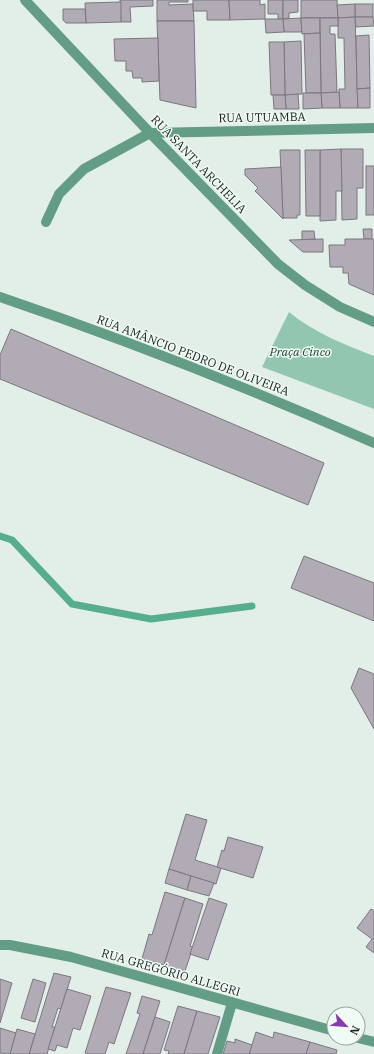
<svg xmlns="http://www.w3.org/2000/svg" width="374" height="1054" font-family="'IBM Plex Serif',serif">
<rect width="100%" height="100%" fill="#e2eee8"/>
<!-- green -->
<path fill="#93c6b0" d="M289,312C313,332 345,345 374,356V409L262,367Z"/>
<g fill="none" stroke-linecap="round" stroke-linejoin="round">
<!-- stream -->
<polyline stroke="#57ae8c" stroke-width="7" points="0,536 12,540 72,604 151,619 252,606"/>
</g>
<!-- building -->
<g fill="#b0abb4" stroke="#7c777f">
<polygon points="120,0 153,0 153,6 130,7 131,22 121,22"/>
<polygon points="157,0 188,0 188,2 169,2 169,5 193,4 194,21 157,21"/>
<polygon points="193,0 229,0 230,20 207,20 207,11 193,11"/>
<polygon points="229,0 260,0 260,5 265,4 265,19 230,20"/>
<polygon points="268,0 283,0 283,19 278,19 278,14 268,14"/>
<polygon points="283,0 298,0 298,12 289,13 289,18 283,19"/>
<polygon points="301,0 337,0 338,18 301,18"/>
<polygon points="121,2 121,22 86,23 85,3"/>
<rect x="355" y="4" width="18" height="13"/>
<polygon points="355,4 355,17 338,18 337,5"/>
<polygon points="63,9 85,9 86,23 66,23 63,20"/>
<polygon points="355,17 373,17 374,26 356,27"/>
<polygon points="355,17 358,108 340,108 339,89 345,89 344,38 338,38 338,18"/>
<polygon points="301,18 302,32 284,32 283,19"/>
<polygon points="301,18 320,18 320,33 302,34"/>
<polygon points="320,18 338,18 338,26 330,26 330,34 335,34 337,92 321,93"/>
<polygon points="265,19 283,19 284,32 266,33"/>
<polygon points="157,21 194,21 196,108 160,100"/>
<polygon points="320,33 321,93 306,93 304,34"/>
<polygon points="369,35 370,88 357,89 356,36"/>
<polygon points="158,38 159,81 142,82 142,78 133,78 132,71 126,71 126,61 115,61 114,39"/>
<polygon points="301,41 302,94 285,95 284,42"/>
<polygon points="269,42 284,42 285,95 271,95"/>
<polygon points="370,88 370,108 358,108 357,89"/>
<polygon points="339,92 340,108 322,108 321,93"/>
<polygon points="303,93 321,93 322,108 303,109"/>
<polygon points="298,94 299,109 286,109 285,95"/>
<polygon points="273,95 285,95 286,109 274,109"/>
<polygon points="341,149 363,149 363,188 357,188 357,219 342,220"/>
<polygon points="341,149 342,191 336,191 336,220 320,221 320,150"/>
<polygon points="280,150 300,150 300,215 297,215 297,218 283,218"/>
<polygon points="305,150 320,150 320,216 306,216"/>
<rect x="366" y="166" width="8" height="49"/>
<polygon points="281,167 283,218 283,219 255,191 258,188 245,175 245,169"/>
<polygon points="363,229 372,229 372,239 364,239"/>
<polygon points="302,231 314,231 315,239 302,240"/>
<polygon points="323,239 323,252 303,252 289,240"/>
<polygon points="345,239 374,239 374,295 349,284 348,273 343,273 343,267 330,267 329,245 345,245"/>
<polygon points="11,329 324,463 308,505 0,379 0,355"/>
<polygon points="304,556 374,583 374,621 291,588"/>
<polygon points="359,668 374,674 374,729 351,688"/>
<polygon points="186,814 207,820 195,860 221,868 216,884 169,869"/>
<polygon points="228,837 263,847 253,878 217,867 222,850 224,851"/>
<polygon points="169,869 191,876 187,890 165,883"/>
<polygon points="191,876 214,883 209,896 187,890"/>
<polygon points="165,892 185,898 164,965 142,959 149,934 152,935"/>
<polygon points="185,898 203,904 190,946 193,947 185,971 164,965"/>
<polygon points="209,898 227,904 208,960 190,954"/>
<polygon points="371,909 374,911 374,953 366,947 372,939 357,928"/>
<polygon points="54,973 71,977 61,1009 58,1008 52,1027 55,1027 47,1054 29,1054"/>
<polygon points="0,979 12,983 0,1023"/>
<polygon points="33,979 46,983 35,1022 21,1018"/>
<polygon points="106,987 131,993 114,1044 109,1042 105,1054 89,1054 85,1053"/>
<polygon points="67,989 91,996 80,1030 73,1028 67,1048 57,1045 55,1051 48,1049"/>
<polygon points="142,996 160,1001 143,1054 126,1054 140,1014 137,1013"/>
<polygon points="178,1006 197,1011 184,1054 168,1054 169,1051 164,1050"/>
<polygon points="197,1011 220,1017 208,1054 184,1054"/>
<polygon points="155,1017 170,1022 160,1054 143,1054"/>
<polygon points="0,1028 16,1033 10,1054 0,1053"/>
<polygon points="17,1029 35,1034 29,1054 10,1054"/>
<polygon points="256,1032 273,1038 274,1032 310,1042 306,1054 249,1054"/>
<polygon points="235,1039 252,1045 249,1054 223,1054 227,1041 235,1043"/>
<polygon points="310,1042 337,1050 336,1054 306,1054"/>
</g>
<g fill="none" stroke-linecap="round" stroke-linejoin="round">
<!-- lane -->
<polyline stroke="#639d85" stroke-width="10" points="46,222 59,194 84,169 150,133"/>
<!-- street -->
<g stroke="#639d85" stroke-width="10">
<polyline points="25,0 150,133 278,264 305,285 340,307 374,322"/>
<polyline points="150,133 374,128"/>
<path d="M0,297C127,340 251,389 374,443"/>
<polyline points="0,945 10,945 71,957 334,1031"/>
<polyline points="358,1038 374,1042"/>
<polyline points="217,1054 232,1003"/>
</g>
</g>
<g text-anchor="middle" dominant-baseline="central" stroke-width="3" stroke-linejoin="round" paint-order="stroke">
<!-- street labels -->
<g font-size="12" fill="#1c201e" stroke="#f0fbf6">
<text transform="translate(262 117) rotate(-1)">RUA UTUAMBA</text>
<text transform="translate(199 164) rotate(46)">RUA SANTA ARCHELIA</text>
<text transform="translate(193 355) rotate(21)">RUA AMÂNCIO PEDRO DE OLIVEIRA</text>
<text transform="translate(171 972) rotate(16)">RUA GREGÓRIO ALLEGRI</text>
</g>
<!-- park labels -->
<g font-size="12" font-style="italic" fill="#1b4233" stroke="#f0fbf6">
<text x="300" y="351">Praça Cinco</text>
</g>
</g>
<!-- north arrow -->
<g transform="translate(346 1026) rotate(116)"><circle r="19" fill="#f0fbf6" stroke="#9ba3a0"/>
<path d="M0-3L7 15L0 10L-7 15Z" fill="#873bac"/>
<text y="-6" font-size="11" font-weight="bold" text-anchor="middle" fill="#1c201e">N</text>
</g>
</svg>
